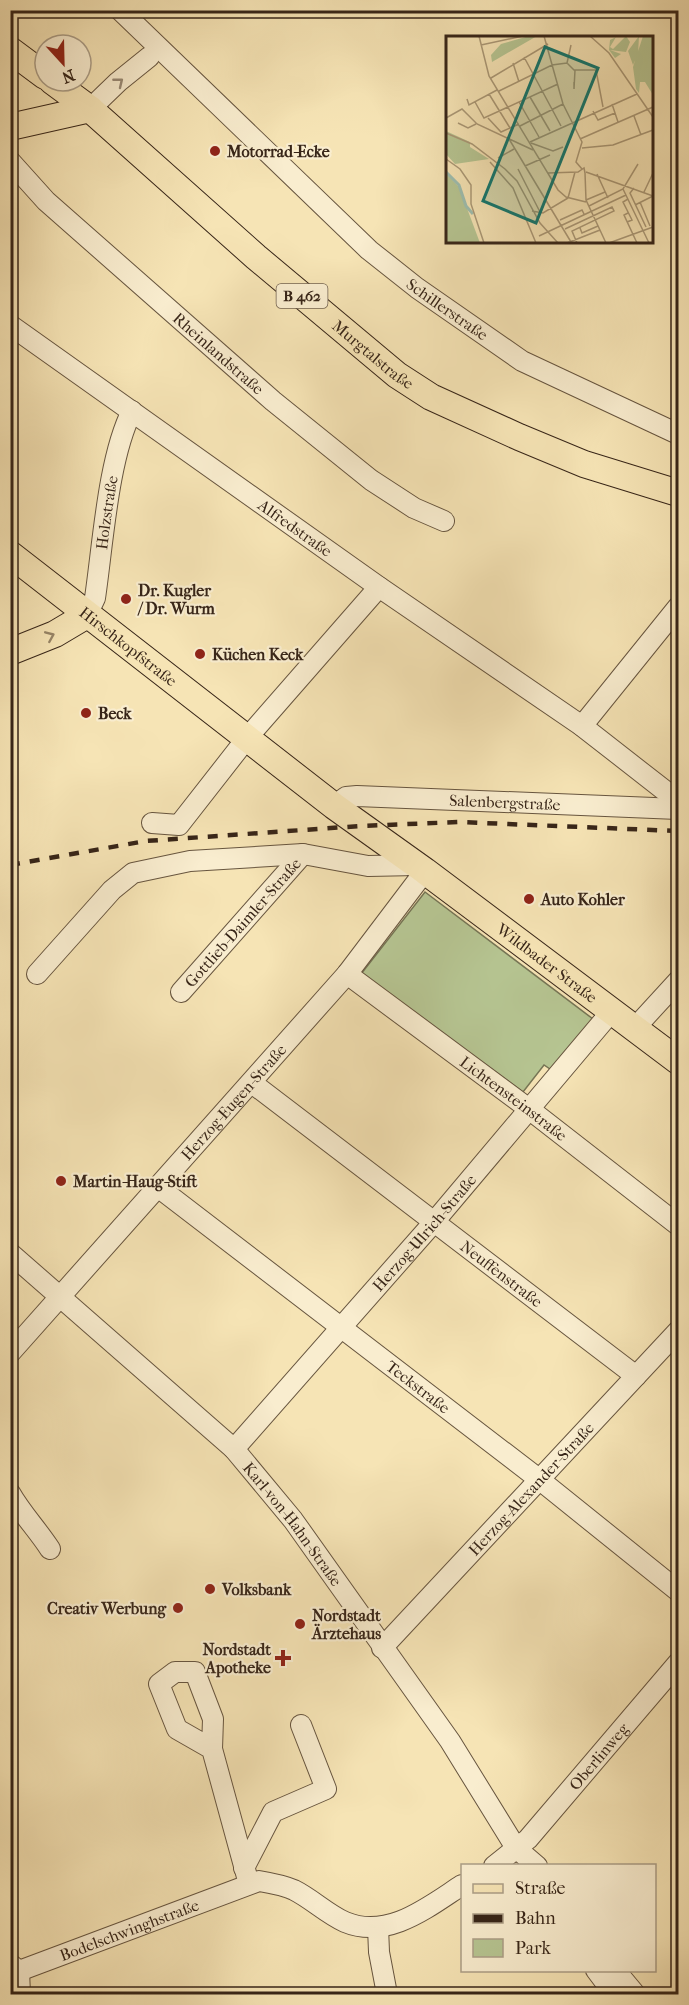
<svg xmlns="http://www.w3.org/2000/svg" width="689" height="2005" font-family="'IM FELL French Canon',serif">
<rect width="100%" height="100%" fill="#f6e4b5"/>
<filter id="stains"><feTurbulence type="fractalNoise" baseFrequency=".00333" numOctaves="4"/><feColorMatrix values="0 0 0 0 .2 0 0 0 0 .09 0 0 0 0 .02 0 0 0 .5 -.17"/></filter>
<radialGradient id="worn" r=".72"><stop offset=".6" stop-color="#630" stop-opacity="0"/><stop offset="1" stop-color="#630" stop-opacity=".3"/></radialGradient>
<!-- green -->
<polygon fill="#b6c592" stroke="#767555" stroke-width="1.5" points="425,892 597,1022 556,1073 544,1065 523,1092 361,974"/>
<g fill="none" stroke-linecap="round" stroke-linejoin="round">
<!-- minor casing -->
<g stroke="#67553f" stroke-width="22">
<g id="minor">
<path id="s1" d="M120,10L369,250L417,288L522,361L678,434"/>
<polyline points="90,109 118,82 149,57"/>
<path id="s2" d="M10,161L46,201L273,401L371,480L414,508L444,521"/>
<path id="s3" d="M10,325L379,587L582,726L673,797L675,809"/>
<path id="s4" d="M87,615L95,598C103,544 108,458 132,411"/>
<polyline points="582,726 678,607"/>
<path id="s5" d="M334,806L346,797L357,796L678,809"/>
<polyline points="152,823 179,825 247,738 379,587"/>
<polyline points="37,974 112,890 133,873 190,861 303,854 368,866 417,865"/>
<path id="s6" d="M347,974L529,1109L678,1225"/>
<path id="s7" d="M181,992L303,854"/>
<polyline points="634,1029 678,981"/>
<path id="s8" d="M252,1083L636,1376"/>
<path id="s9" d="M158,1187L540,1480L678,1591"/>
<path id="s10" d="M10,1253L234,1449L293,1520L450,1741L516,1848L537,1866"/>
<path id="s11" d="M10,1353L347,974L425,871"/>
<path id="s12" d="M234,1449L434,1222L611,1012"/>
<path d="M10,1493C22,1514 37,1529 50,1549"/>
<path id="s13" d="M382,1648L678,1331"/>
<polyline points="212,1749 177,1729 159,1684 175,1672 195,1672 213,1719 212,1749 249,1884"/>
<path id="s14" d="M494,1866L528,1839L678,1663"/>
<polyline points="244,1868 273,1812 326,1789 301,1725"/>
<polyline points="378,1927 379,1952 387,1994"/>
<path id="s15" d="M10,1964L19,1971L259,1881C271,1883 283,1885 294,1890C312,1899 327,1914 345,1922C388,1940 428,1907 462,1885"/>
<polyline points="596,1970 614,1994"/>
<polyline points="615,1970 635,1994"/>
<polyline points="19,1971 20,1994"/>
</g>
</g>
<!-- major casing -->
<g stroke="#372518" stroke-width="28">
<g id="major">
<polyline points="10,50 45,76"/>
<path id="s16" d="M52,81L90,109L256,257L397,375L431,397L519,437L584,464L678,493"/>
<polyline points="10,127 90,109"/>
<path id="s17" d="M10,554L334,806L425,871L678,1061"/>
<polyline points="10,652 55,634 87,615"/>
</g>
</g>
<!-- minor -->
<use href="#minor" stroke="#f9edcf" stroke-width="20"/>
<!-- major -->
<use href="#major" stroke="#f6e4b5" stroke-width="26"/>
<!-- rail -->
<polyline stroke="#372518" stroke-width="4.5" stroke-dasharray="10 10" stroke-linecap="butt" points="10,865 146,841 360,826 459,822 678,831"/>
</g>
<!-- one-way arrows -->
<defs><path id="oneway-chevron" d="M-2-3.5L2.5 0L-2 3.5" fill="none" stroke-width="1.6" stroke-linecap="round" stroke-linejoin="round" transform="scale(1.5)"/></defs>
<use stroke="#988974" href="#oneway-chevron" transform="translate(119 82) rotate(-39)"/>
<use stroke="#968466" href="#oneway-chevron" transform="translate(50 636) rotate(-23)"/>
<!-- markers -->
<g fill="#8f2418" stroke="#f9edcf" stroke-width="2">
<circle cx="215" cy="151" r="6"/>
<circle cx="126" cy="599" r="6"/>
<circle cx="200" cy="654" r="6"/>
<circle cx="86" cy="713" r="6"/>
<circle cx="529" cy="899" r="6"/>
<circle cx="61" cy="1181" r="6"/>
<circle cx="210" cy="1589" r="6"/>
<circle cx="178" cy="1608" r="6"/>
<circle cx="300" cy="1624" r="6"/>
<path d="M280 1649h6v6h6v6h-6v6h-6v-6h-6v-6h6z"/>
</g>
<g text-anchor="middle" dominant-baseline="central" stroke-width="4.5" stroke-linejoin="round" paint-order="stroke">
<!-- shield labels -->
<rect fill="#f9edcf" stroke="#71614f" stroke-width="1.5" x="276.5" y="284" width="51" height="24" rx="4.5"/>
<g font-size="15" font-weight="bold" fill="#372518">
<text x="302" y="296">B 462</text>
</g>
<!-- poi labels -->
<g font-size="16" font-weight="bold" fill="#372518" stroke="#f9edcf" text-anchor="start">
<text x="227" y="151">Motorrad-Ecke</text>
<text x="138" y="590">Dr. Kugler<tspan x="138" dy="18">/ Dr. Wurm</tspan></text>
<text x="212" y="654">Küchen Keck</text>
<text x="98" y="713">Beck</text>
<text x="541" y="899">Auto Kohler</text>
<text x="73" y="1181">Martin-Haug-Stift</text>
<text x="222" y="1589">Volksbank</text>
<text x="166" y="1608" text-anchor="end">Creativ Werbung</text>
<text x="312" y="1615">Nordstadt<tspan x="312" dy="18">Ärztehaus</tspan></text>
<text x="271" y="1649" text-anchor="end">Nordstadt<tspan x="271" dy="18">Apotheke</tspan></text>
</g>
<!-- street labels -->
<g font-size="16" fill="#372518" stroke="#f9edcf">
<text stroke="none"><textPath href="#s1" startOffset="444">Schillerstraße</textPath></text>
<text stroke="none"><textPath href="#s2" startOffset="284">Rheinlandstraße</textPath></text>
<text stroke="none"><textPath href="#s16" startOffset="422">Murgtalstraße</textPath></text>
<text stroke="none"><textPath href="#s4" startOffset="105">Holzstraße</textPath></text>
<text stroke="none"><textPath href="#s3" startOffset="350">Alfredstraße</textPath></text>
<text stroke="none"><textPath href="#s17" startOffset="150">Hirschkopfstraße</textPath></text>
<text stroke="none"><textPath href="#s5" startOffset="174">Salenbergstraße</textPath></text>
<text stroke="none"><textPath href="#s7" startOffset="93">Gottlieb-Daimler-Straße</textPath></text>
<text stroke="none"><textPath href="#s17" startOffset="675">Wildbader Straße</textPath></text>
<text stroke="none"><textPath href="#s6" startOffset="208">Lichtensteinstraße</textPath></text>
<text stroke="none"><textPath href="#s11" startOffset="336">Herzog-Eugen-Straße</textPath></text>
<text stroke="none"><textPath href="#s12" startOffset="288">Herzog-Ulrich-Straße</textPath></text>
<text stroke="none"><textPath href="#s8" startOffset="314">Neuffenstraße</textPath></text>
<text stroke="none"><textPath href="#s9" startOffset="328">Teckstraße</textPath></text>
<text stroke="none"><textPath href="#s13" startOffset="218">Herzog-Alexander-Straße</textPath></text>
<text stroke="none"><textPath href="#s10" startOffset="393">Karl-von-Hahn-Straße</textPath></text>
<text stroke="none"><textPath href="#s14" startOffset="152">Oberlinweg</textPath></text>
<text stroke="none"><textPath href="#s15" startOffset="129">Bodelschwinghstraße</textPath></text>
</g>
</g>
<!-- overview -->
<g transform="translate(446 36)">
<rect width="207" height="207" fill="#f6e4b5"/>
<path d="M83,0H91L46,26L45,19L55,8ZM180,0L184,6L180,16L164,14L175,18L169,22L163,14L164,4L170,1L164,11L167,13ZM193,0L192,18L187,29L182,15ZM197,0H207V59L199,46H194L193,57L190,53L187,31ZM0,95L24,106V111L43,123L9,128L0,118ZM0,137L13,151L34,207H0Z" fill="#b6c592"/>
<path fill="none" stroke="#9dbeb0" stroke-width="3" d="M0,136L13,149L20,170L27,178"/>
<path fill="none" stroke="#aa9876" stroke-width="1.5" d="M33,0L43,40L112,154L120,161L140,166M98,0L117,68L136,106L130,126L136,133M144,0L163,17L207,81M35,9L77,0M78,21L115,90M67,27L73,46M121,27L128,34H150L157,71M121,27L125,9M45,42L102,8M128,46V53L129,34M53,55L106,29L121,27M43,58L64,92M84,61L104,95M21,63L23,69L51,54M29,66L38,82L62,71M73,66L93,101M166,68L172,86M62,71L112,48M147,75L152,84L169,77M188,80L195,99M0,82L16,73L31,88L87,114M42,82L55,96L73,88M12,87L22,92L30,88M74,90L117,68M0,97L26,108L59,133L71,145L94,187L112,207M63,103L125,206M134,103L207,71M84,106L191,58M85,107L107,115L117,111M136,112L167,109L207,94M52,122L68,113M0,123L14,133L25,149V168L38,207M44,126L67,152L90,207M79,130L104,119M72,133L94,176M140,136L207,160M102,137L132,136L138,132L139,137M139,137L140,164L160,207M151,138L162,162M188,152L184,157L200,191M177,153L203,207M198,156L207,137M122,162L129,136M140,164L159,156M194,166L204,190M189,169L207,160M143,170L177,153L192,128M86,175L97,177L122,162M182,177L178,179L191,207M114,184L136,174L138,178M181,186L186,184L177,166L182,163M134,192L136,197L152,190M119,193L166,171L168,175L126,195L131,207M93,200L180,159M121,207L154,194M163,207L207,191"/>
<path fill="#0f766e" fill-opacity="0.15" stroke="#0f766e" stroke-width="3" d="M99,11L152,32L90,187L37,165Z"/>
<rect width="207" height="207" fill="none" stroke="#372518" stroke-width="3"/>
</g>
<!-- margin -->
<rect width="689" height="2005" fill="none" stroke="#f6e4b5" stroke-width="36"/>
<rect x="12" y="12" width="665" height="1981" fill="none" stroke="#372518" stroke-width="3"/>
<rect x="18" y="18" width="653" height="1969" fill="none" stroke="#372518" stroke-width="1.5"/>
<!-- legend -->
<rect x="461" y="1864" width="195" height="108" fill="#f9edcf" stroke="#ab9d86" stroke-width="1.5"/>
<rect x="473" y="1884" width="30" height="9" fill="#f6e4b5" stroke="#ab9d86" stroke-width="1.5"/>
<text x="515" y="1894" font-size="18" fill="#372518">Straße</text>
<rect x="473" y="1914" width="30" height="9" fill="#372518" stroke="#ab9d86" stroke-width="1.5"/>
<text x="515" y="1924" font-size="18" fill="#372518">Bahn</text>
<rect x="473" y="1939" width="30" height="18" fill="#b6c592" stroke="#ab9d86" stroke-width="1.5"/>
<text x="515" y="1954" font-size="18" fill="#372518">Park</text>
<!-- north arrow -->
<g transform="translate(63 63) rotate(158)"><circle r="28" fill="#f9edcf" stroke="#ab9d86" stroke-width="1.5"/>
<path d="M0-4.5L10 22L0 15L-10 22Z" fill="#8f2418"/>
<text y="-9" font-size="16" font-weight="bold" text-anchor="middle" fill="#372518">N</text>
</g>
<rect width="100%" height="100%" filter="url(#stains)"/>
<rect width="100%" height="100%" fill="url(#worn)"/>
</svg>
